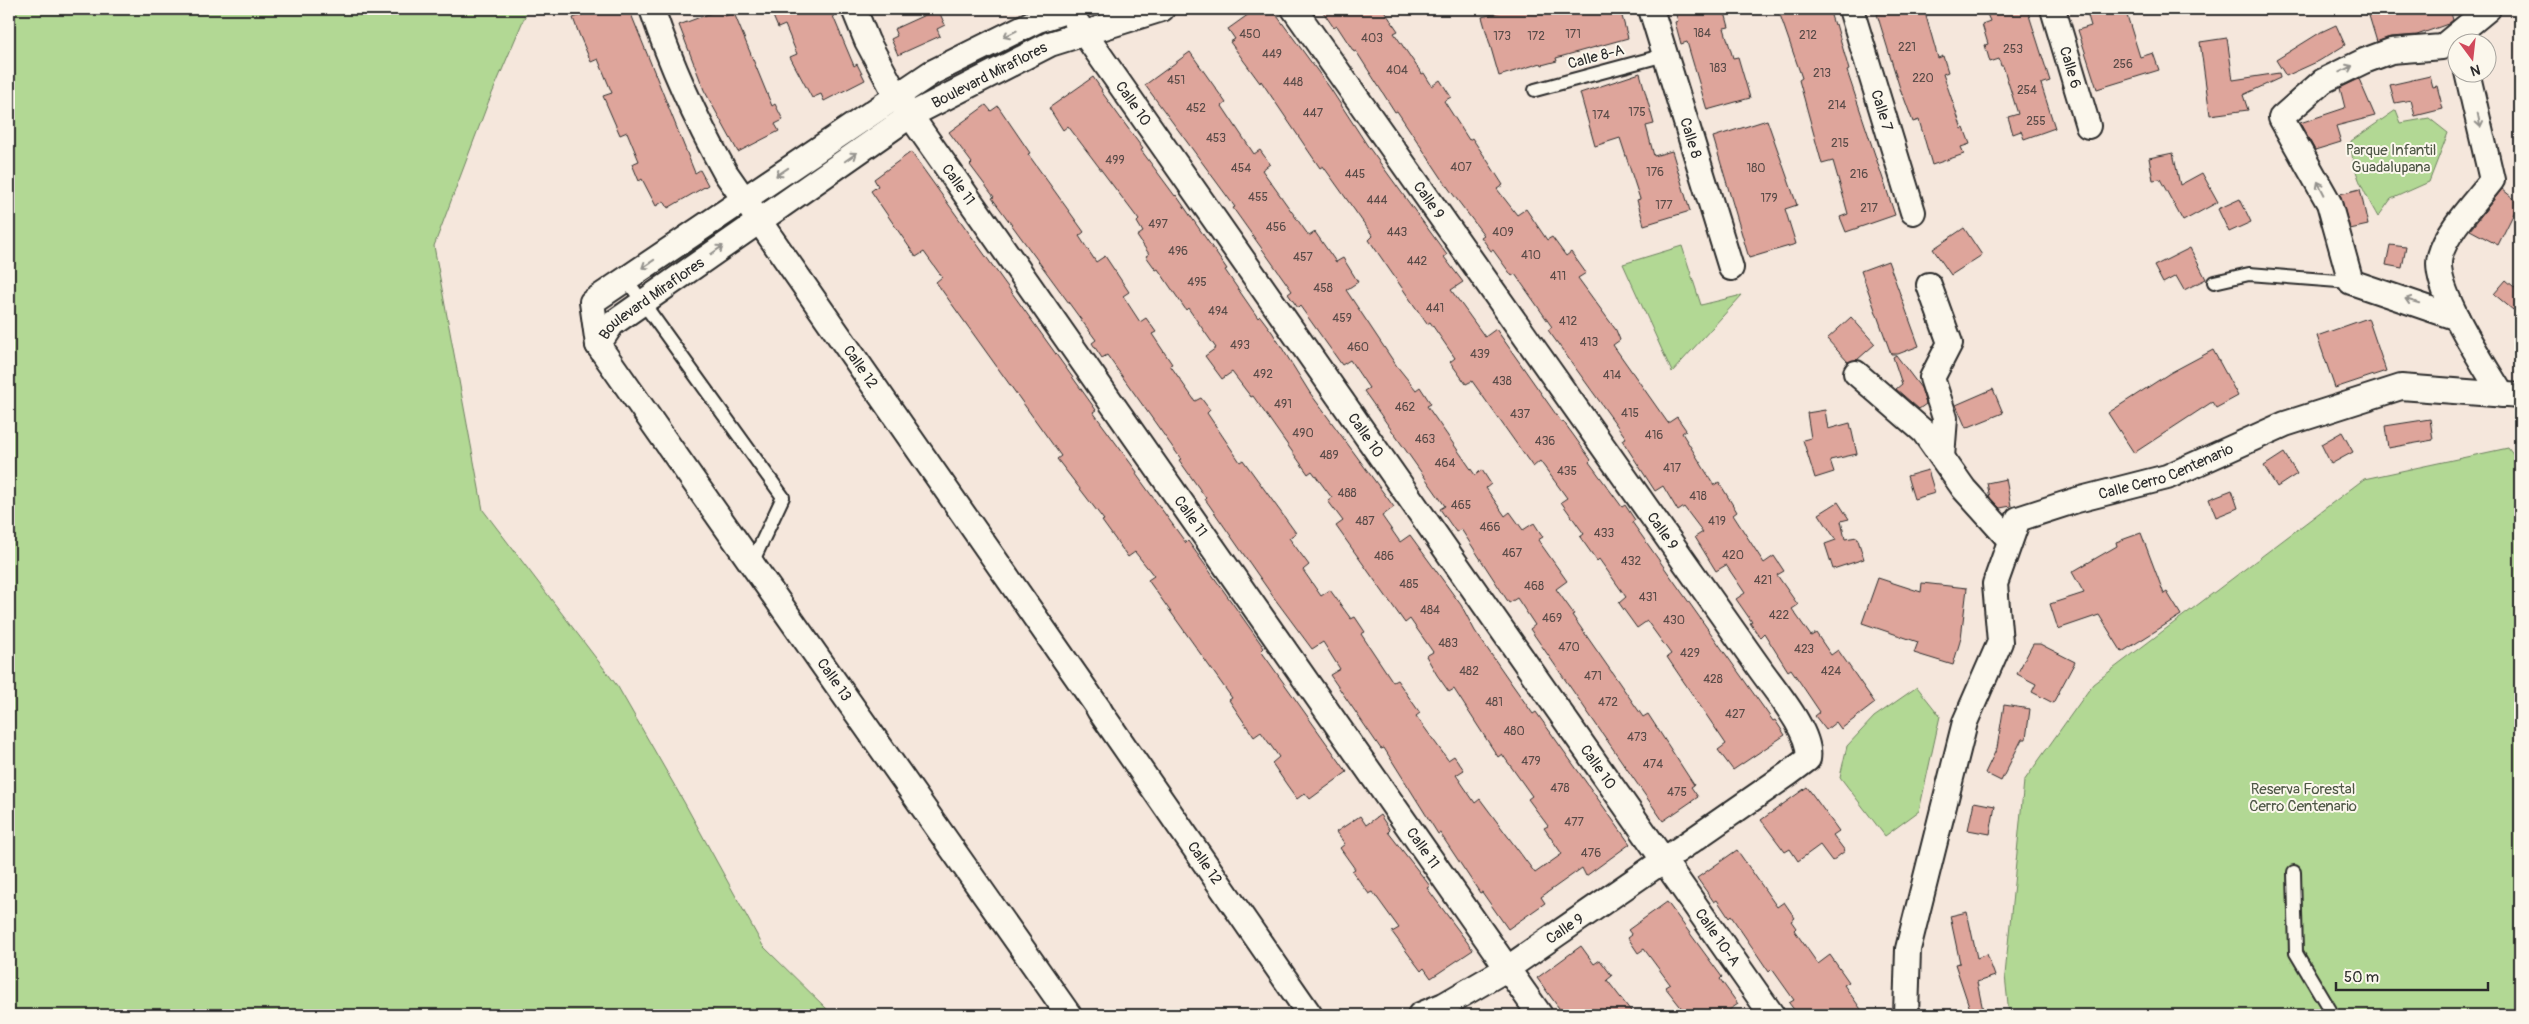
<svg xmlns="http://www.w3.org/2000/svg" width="2529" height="1024" font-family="Pangolin,sans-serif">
<rect width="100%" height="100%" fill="#f5e7dc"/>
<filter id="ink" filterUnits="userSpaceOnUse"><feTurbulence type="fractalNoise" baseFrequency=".02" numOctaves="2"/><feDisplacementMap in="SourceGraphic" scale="10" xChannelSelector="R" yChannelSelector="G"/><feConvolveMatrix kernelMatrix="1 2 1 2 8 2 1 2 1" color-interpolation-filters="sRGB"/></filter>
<g filter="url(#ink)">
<!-- green -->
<g fill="#b2d894" stroke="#6e8260">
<polygon points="9,9 528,9 488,103 434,246 483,510 618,687 684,802 763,946 833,1015 9,1015"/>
<path d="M2396,110L2401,123L2429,118L2448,133L2429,182L2391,199L2378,217C2364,192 2351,169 2351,141Z"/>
<polygon points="1682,246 1701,305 1742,295 1672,372 1623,264"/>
<polygon points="2508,448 2520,464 2520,1015 2009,1015 2005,975 2024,781 2093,684 2364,479"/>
<polygon points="1917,687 1940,716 1919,811 1885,836 1840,777 1847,746 1874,717"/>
</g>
<!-- building -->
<g fill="#dea59b" stroke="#2b2b2b">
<polygon points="580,9 629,9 695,173 700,170 708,185 668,208 664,201 656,206 642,179 639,181 632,164 639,161 627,132 620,135 603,96 612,93 598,59 591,62 579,34 573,18 582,15"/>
<polygon points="722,9 725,16 734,13 772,106 775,104 783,120 775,124 779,131 738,152 704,90 679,25"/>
<polygon points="770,9 830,9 854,66 857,64 865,80 824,101 821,94 812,98 790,57 797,54 785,25 778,28"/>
<polygon points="938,9 945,25 937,29 940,36 898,55 891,39 897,36 894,29"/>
<polygon points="1256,9 1272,9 1330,88 1367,145 1447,255 1444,257 1463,282 1451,290 1485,337 1496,329 1562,423 1563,421 1574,436 1591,460 1589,462 1622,507 1625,505 1635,520 1632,522 1773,721 1775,720 1785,735 1733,770 1718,750 1726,744 1667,657 1671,654 1647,621 1637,628 1619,603 1626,597 1599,559 1597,561 1580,537 1584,534 1561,502 1567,498 1540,461 1533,467 1472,381 1466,384 1450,362 1455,358 1430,322 1427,324 1369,240 1373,236 1323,166 1320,168 1261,81 1260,83 1230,42 1235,39 1228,29"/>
<polygon points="1321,9 1383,9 1398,31 1394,33 1422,74 1424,73 1432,86 1440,80 1451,97 1444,101 1469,140 1472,138 1489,163 1503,185 1497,189 1517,215 1526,209 1547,240 1552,237 1566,256 1571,252 1586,273 1578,278 1616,330 1620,340 1613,345 1668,423 1677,417 1686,430 1682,433 1714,485 1719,482 1737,512 1733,515 1764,563 1774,556 1784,571 1777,575 1798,605 1792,609 1811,636 1816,633 1831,655 1838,650 1875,703 1841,729 1836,722 1826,730 1815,716 1820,712 1791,669 1788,671 1764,633 1760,637 1750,623 1752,622 1736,599 1745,593 1726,565 1716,571 1695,537 1703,532 1684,507 1678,511 1663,486 1655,491 1622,440 1626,438 1548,330 1552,327 1515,274 1512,276 1493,250 1491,251 1481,237 1484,235 1449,189 1397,111 1395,112 1356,51 1354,52 1337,26 1334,28"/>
<polygon points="1510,9 1620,9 1628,38 1556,58 1557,61 1542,65 1541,63 1499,76 1482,17"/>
<polygon points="1674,9 1724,9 1729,27 1724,28 1733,58 1738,57 1750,98 1707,110 1687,42 1681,44 1675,22 1678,21"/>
<polygon points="1778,9 1829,9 1834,25 1836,24 1849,70 1847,71 1895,215 1846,232 1840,217 1848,214 1844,199 1833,161 1822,164 1799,80 1802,78"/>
<polygon points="1893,9 1924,9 1938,58 1943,56 1948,72 1943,74 1962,129 1964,128 1970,144 1961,147 1964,154 1932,165 1919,120 1913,122 1903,95 1902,95 1877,14"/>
<polygon points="2002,9 2027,9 2050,81 2041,84 2055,128 2024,139 2021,131 2013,134 2008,117 2018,114 2003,66 2001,66 1999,59 1990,62 1985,45 1988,44 1982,24 1990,21 1987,14"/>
<polygon points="2086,9 2125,9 2140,57 2153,53 2159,70 2097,89 2078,30 2091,26"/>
<polygon points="2367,9 2450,9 2453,20 2448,24 2417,35 2390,37 2377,42"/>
<polygon points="2336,25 2345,45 2319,61 2286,76 2276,60 2321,32"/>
<polygon points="2227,38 2233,80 2279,73 2280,78 2243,95 2248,110 2210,115 2200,42"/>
<polygon points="1190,52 1226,103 1222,106 1254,154 1260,150 1270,164 1262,170 1309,236 1315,232 1336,262 1343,258 1358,282 1346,290 1396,365 1416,390 1420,387 1431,404 1427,406 1475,475 1482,470 1491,484 1486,488 1505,516 1510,512 1523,530 1534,523 1543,537 1538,540 1567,581 1556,589 1574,614 1572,615 1643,717 1648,714 1694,785 1691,787 1698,797 1663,821 1530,629 1535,625 1517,598 1509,603 1461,529 1456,532 1440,509 1445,506 1364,391 1369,388 1350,360 1342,365 1300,306 1298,308 1288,294 1292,291 1233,208 1235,207 1145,85"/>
<polygon points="1640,73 1654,124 1646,126 1654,156 1672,151 1690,211 1644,225 1637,200 1640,199 1620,138 1595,146 1580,93"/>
<polygon points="2430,76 2433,87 2437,86 2443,109 2415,116 2411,100 2395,103 2390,85"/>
<polygon points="1093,77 1102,90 1101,91 1143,149 1141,150 1175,196 1176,195 1227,269 1225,270 1258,318 1260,316 1272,332 1310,393 1394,507 1382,516 1400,542 1410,535 1461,605 1475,631 1509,680 1533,714 1536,712 1630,844 1586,876 1582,868 1541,897 1545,903 1508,929 1482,892 1480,893 1440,833 1438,834 1384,748 1381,749 1330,675 1340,669 1323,642 1312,649 1272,595 1205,499 1206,498 1179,460 1181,459 1107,355 1102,358 1092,343 1096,340 992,198 994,197 970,165 972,163 949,132 986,105 991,111 998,106 1030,153 1028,154 1084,232 1079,236 1096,262 1105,256 1129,292 1123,296 1140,322 1146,318 1156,332 1152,334 1172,364 1170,365 1195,401 1201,398 1210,410 1207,413 1240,462 1243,460 1296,533 1289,538 1309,565 1303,570 1321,596 1330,590 1351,619 1355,617 1365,632 1361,634 1393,682 1397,680 1420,713 1416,716 1448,760 1454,756 1464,770 1456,775 1475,803 1480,799 1535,873 1562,854 1544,828 1548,826 1528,799 1532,796 1502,754 1498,757 1454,689 1449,692 1437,675 1426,656 1433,652 1410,619 1405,623 1336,526 1343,521 1328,501 1332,498 1312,471 1308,474 1253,396 1251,397 1232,372 1222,379 1205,356 1216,348 1188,308 1186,310 1158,269 1156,270 1146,256 1149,254 1137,236 1143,232 1137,222 1139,220 1068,126 1063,130 1049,108"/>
<polygon points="2359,79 2375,116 2336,126 2341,142 2315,150 2300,123 2345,108 2340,88"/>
<polygon points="1767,120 1797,205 1785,209 1796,244 1749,258 1713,137"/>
<polygon points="911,152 1096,410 1093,412 1137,472 1136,474 1186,543 1188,541 1223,590 1264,648 1261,651 1347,772 1310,799 1305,793 1297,799 1287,785 1272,763 1279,757 1261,732 1254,737 1229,700 1232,698 1148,580 1154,576 1135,552 1128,557 1118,543 1102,521 1104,520 1057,459 1061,456 936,282 942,277 924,252 916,257 871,191 878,186 874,179"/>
<polygon points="2173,153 2180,185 2202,173 2218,202 2183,221 2160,179 2153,180 2149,158"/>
<polygon points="2360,189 2368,225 2350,229 2340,194"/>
<polygon points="2502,189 2519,203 2498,245 2470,230"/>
<polygon points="2240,199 2251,222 2229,232 2218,209"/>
<polygon points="1964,228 1982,255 1951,275 1933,249"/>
<polygon points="2390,245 2406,247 2402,268 2386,265"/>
<polygon points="2190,248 2206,279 2184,290 2176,276 2163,283 2154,266"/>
<polygon points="1888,261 1919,346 1898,354 1891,354 1861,271"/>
<polygon points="2506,280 2520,292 2520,301 2513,310 2494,294"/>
<polygon points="1851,317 1875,344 1857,360 1848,362 1827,339"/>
<polygon points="2368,318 2386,371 2335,388 2317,336"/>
<polygon points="2213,350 2238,396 2216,408 2212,402 2134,453 2108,413 2170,373"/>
<polygon points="1896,355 1921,388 1926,404 1919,409 1896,389 1902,384 1893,357"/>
<polygon points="1993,389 2003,413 1966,428 1956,405"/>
<polygon points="1825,410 1828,429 1850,423 1857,454 1830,460 1834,472 1815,478 1803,440 1811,438 1807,413"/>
<polygon points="2430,419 2433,440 2388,448 2385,426"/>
<polygon points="2342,432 2353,452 2331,464 2321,444"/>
<polygon points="2284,453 2297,474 2277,487 2264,466"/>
<polygon points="1928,470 1935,493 1914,499 1907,476"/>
<polygon points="2006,479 2011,506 2000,508 1990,498 1987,483"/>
<polygon points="2232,490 2238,508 2216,517 2209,499"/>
<polygon points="1838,502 1849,519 1841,521 1845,539 1857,537 1864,559 1833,569 1825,544 1836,540 1819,514"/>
<polygon points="2141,533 2164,594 2167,592 2181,615 2122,652 2099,615 2058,629 2050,604 2084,593 2072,572 2117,546 2116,542"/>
<polygon points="1878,578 1921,592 1922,583 1967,588 1961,638 1953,665 1914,653 1918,642 1862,623"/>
<polygon points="2033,644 2040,644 2075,662 2053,703 2032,692 2036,684 2017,674"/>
<polygon points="2004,705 2030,709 2026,739 2022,739 2001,781 1985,773 1997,748"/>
<polygon points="1807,787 1839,831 1833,835 1845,851 1832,861 1820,845 1798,861 1790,849 1785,852 1761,820"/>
<polygon points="1974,802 1995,806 1990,834 1968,830"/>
<polygon points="1380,815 1390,830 1388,832 1430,886 1427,888 1473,950 1431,978 1424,968 1421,971 1392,932 1399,928 1373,892 1369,894 1352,871 1355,869 1340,848 1345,844 1336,832 1360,816 1366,825"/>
<polygon points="1737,850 1777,907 1784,902 1795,918 1791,921 1796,928 1794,930 1818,964 1830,955 1849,982 1844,985 1865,1015 1798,1015 1789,1003 1794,1000 1772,969 1769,972 1731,916 1729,918 1717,900 1714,902 1697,878"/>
<polygon points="1667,902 1722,977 1720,979 1738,1004 1722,1015 1687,1015 1665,987 1670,984 1644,949 1638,953 1628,938 1632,935 1628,930"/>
<polygon points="1967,912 1977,958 1987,954 1995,976 1977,982 1984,1015 1972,1015 1955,964 1960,963 1950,916"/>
<polygon points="1581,946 1594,964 1600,960 1612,976 1607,980 1634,1015 1564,1015 1537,978"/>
</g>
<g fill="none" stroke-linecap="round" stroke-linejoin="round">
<!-- lane casing -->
<g stroke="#2b2b2b" stroke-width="16">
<g id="lane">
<polyline points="1535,90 1665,55"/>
<polyline points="626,279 783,497 752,563"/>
<polyline points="2214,282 2249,274 2351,282"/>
<polyline points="2294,872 2296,953 2330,1010 2331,1015"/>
</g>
</g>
<!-- street casing -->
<g stroke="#2b2b2b" stroke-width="28">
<g id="street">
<path id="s1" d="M652,9C671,65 696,120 725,172L1099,709"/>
<path id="s2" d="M854,9L867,41L896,95L1540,1015"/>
<path id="s3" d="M1070,9L1077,23L1772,1015"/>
<path id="s4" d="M1294,9L1758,666C1773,688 1813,733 1808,759L1788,774L1508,968L1444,1005L1420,1015"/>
<path id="s5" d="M1651,9L1731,268"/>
<path id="s6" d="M1851,9L1913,212"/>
<path id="s7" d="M2053,9L2088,126"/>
<path d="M2467,72L2492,180C2476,201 2447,230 2440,256C2431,287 2485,366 2502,395"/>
<polyline points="1929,285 1950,343 1932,378 1945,418 1942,457"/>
<polyline points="2457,318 2351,282 2329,203 2281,118 2323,81 2364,61 2391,51 2442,47 2488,9"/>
<path id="s8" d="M598,345L612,324L911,115L1050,44L1162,9"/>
<polyline points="1856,373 1924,432 1964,489 2010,540"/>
<path id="s9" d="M1099,710L1310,1015"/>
<polyline points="1069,1015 598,345 592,302 931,73 1038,20 1072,9"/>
<path id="s10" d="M1906,1015L1908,949L1965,722L2000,642L1995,584L2018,519L2077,500L2167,477L2285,424L2401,387L2520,396"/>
</g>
</g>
<!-- lane -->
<use href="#lane" stroke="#fbf7ec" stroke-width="12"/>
<!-- street -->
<use href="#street" stroke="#fbf7ec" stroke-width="24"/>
</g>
<!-- one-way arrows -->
<defs><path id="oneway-shaft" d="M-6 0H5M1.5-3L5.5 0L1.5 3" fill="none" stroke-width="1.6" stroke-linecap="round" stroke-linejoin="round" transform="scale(1.25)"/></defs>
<g stroke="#93918c">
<use href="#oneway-shaft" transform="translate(1010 34) rotate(154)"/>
<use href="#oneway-shaft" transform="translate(2346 69) rotate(-26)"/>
<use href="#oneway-shaft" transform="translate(2479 120) rotate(79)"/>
<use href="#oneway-shaft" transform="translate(851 157) rotate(-35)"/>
<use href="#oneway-shaft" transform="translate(782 172) rotate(146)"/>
<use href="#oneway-shaft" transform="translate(2321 188) rotate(-117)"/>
<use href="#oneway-shaft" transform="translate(717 250) rotate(-35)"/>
<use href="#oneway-shaft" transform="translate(648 264) rotate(146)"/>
<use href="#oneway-shaft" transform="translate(2412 301) rotate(-163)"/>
</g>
</g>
<g text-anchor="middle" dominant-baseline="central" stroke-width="4" stroke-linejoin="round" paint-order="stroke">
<!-- number labels -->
<g font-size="12" fill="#584a47">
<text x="1702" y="33">184</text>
<text x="1250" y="34">450</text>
<text x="1573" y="34">171</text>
<text x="1808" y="35">212</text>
<text x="1502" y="36">173</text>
<text x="1536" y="36">172</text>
<text x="1372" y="38">403</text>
<text x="1907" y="47">221</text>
<text x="2013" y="49">253</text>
<text x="1272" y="54">449</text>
<text x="2123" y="64">256</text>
<text x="1718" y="68">183</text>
<text x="1397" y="70">404</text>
<text x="1822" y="73">213</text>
<text x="1923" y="78">220</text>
<text x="1176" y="80">451</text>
<text x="1293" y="82">448</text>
<text x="2027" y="90">254</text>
<text x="1837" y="105">214</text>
<text x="1196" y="108">452</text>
<text x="1637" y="112">175</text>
<text x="1313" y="113">447</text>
<text x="1601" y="115">174</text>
<text x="2036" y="121">255</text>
<text x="1216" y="138">453</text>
<text x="1840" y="143">215</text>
<text x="1115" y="160">499</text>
<text x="1461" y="167">407</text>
<text x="1241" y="168">454</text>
<text x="1756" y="168">180</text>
<text x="1655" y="172">176</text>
<text x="1355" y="174">445</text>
<text x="1859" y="174">216</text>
<text x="1258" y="197">455</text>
<text x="1769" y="198">179</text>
<text x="1377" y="200">444</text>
<text x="1664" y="205">177</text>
<text x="1869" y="208">217</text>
<text x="1158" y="224">497</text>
<text x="1276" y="227">456</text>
<text x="1397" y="232">443</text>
<text x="1503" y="232">409</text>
<text x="1178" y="251">496</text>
<text x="1531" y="255">410</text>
<text x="1303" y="257">457</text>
<text x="1417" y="261">442</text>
<text x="1558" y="276">411</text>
<text x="1197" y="282">495</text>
<text x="1323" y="288">458</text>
<text x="1435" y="308">441</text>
<text x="1218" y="311">494</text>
<text x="1342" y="318">459</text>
<text x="1568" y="321">412</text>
<text x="1589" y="342">413</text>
<text x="1240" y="345">493</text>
<text x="1358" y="347">460</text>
<text x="1480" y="354">439</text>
<text x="1263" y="374">492</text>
<text x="1612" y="375">414</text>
<text x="1502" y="381">438</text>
<text x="1283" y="404">491</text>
<text x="1405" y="407">462</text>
<text x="1630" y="413">415</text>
<text x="1520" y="414">437</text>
<text x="1303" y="433">490</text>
<text x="1654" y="435">416</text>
<text x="1425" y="439">463</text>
<text x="1545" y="441">436</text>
<text x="1329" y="455">489</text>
<text x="1445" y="463">464</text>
<text x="1672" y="468">417</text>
<text x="1567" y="471">435</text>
<text x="1347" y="493">488</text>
<text x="1698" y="496">418</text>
<text x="1461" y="505">465</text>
<text x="1365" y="521">487</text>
<text x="1717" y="521">419</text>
<text x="1490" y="527">466</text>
<text x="1604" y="533">433</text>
<text x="1512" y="553">467</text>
<text x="1733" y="555">420</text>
<text x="1384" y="556">486</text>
<text x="1631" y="561">432</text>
<text x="1763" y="580">421</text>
<text x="1409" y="584">485</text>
<text x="1534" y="586">468</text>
<text x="1648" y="597">431</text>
<text x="1430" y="610">484</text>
<text x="1779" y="615">422</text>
<text x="1552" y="618">469</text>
<text x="1674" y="620">430</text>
<text x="1448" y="643">483</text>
<text x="1569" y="647">470</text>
<text x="1804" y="649">423</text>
<text x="1690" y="653">429</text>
<text x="1469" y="671">482</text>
<text x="1831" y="671">424</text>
<text x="1593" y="676">471</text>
<text x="1713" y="679">428</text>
<text x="1494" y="702">481</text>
<text x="1608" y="702">472</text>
<text x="1735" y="714">427</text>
<text x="1514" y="731">480</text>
<text x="1637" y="737">473</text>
<text x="1531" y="761">479</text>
<text x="1653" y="764">474</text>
<text x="1560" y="788">478</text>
<text x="1677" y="792">475</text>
<text x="1574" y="822">477</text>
<text x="1591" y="853">476</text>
</g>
<!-- street labels -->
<g font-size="15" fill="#2b2b2b" stroke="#fbf7ec">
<text transform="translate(1596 57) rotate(-15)">Calle 8-A</text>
<text stroke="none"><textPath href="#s7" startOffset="61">Calle 6</textPath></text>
<text stroke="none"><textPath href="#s8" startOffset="478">Boulevard Miraflores</textPath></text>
<text stroke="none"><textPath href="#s3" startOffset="114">Calle 10</textPath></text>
<text stroke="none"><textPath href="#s6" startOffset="106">Calle 7</textPath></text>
<text stroke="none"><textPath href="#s5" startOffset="135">Calle 8</textPath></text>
<text stroke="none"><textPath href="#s2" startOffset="205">Calle 11</textPath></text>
<text stroke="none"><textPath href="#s4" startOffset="234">Calle 9</textPath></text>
<text stroke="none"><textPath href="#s8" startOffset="72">Boulevard Miraflores</textPath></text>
<text stroke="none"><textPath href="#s1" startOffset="416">Calle 12</textPath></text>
<text stroke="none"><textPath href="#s3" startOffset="519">Calle 10</textPath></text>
<text stroke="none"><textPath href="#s10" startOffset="670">Calle Cerro Centenario</textPath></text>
<text stroke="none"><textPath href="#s2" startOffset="610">Calle 11</textPath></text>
<text stroke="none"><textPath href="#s4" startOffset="639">Calle 9</textPath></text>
<text transform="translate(834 680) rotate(55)">Calle 13</text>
<text stroke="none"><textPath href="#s3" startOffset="924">Calle 10</textPath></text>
<text stroke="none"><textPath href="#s2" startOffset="1015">Calle 11</textPath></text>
<text stroke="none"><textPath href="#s9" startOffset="186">Calle 12</textPath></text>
<text transform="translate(1565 929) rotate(-34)">Calle 9</text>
<text stroke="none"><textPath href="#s3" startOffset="1132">Calle 10-A</textPath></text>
</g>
<!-- park labels -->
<g font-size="15" fill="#4d5645" stroke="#fbf7ec">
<text x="2391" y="150">Parque Infantil<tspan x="2391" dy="17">Guadalupana</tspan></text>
<text x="2303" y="789">Reserva Forestal<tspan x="2303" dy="17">Cerro Centenario</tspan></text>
</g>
</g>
<!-- margin -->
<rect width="2529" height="1024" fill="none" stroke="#fbf7ec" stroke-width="30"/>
<rect x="15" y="15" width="2499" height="994" fill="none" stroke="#2b2b2b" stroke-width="2" filter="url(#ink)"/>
<!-- north arrow -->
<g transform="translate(2472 58) rotate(165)"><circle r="24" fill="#fbf7ec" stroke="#a8a59f"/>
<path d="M0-4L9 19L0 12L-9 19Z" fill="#d1495b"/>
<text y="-8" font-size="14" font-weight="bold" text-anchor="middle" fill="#2b2b2b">N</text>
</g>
<!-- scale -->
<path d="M2336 982v8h152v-8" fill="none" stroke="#2b2b2b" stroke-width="2.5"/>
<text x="2344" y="982" font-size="15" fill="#2b2b2b" stroke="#fbf7ec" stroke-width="4" paint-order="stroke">50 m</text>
</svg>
